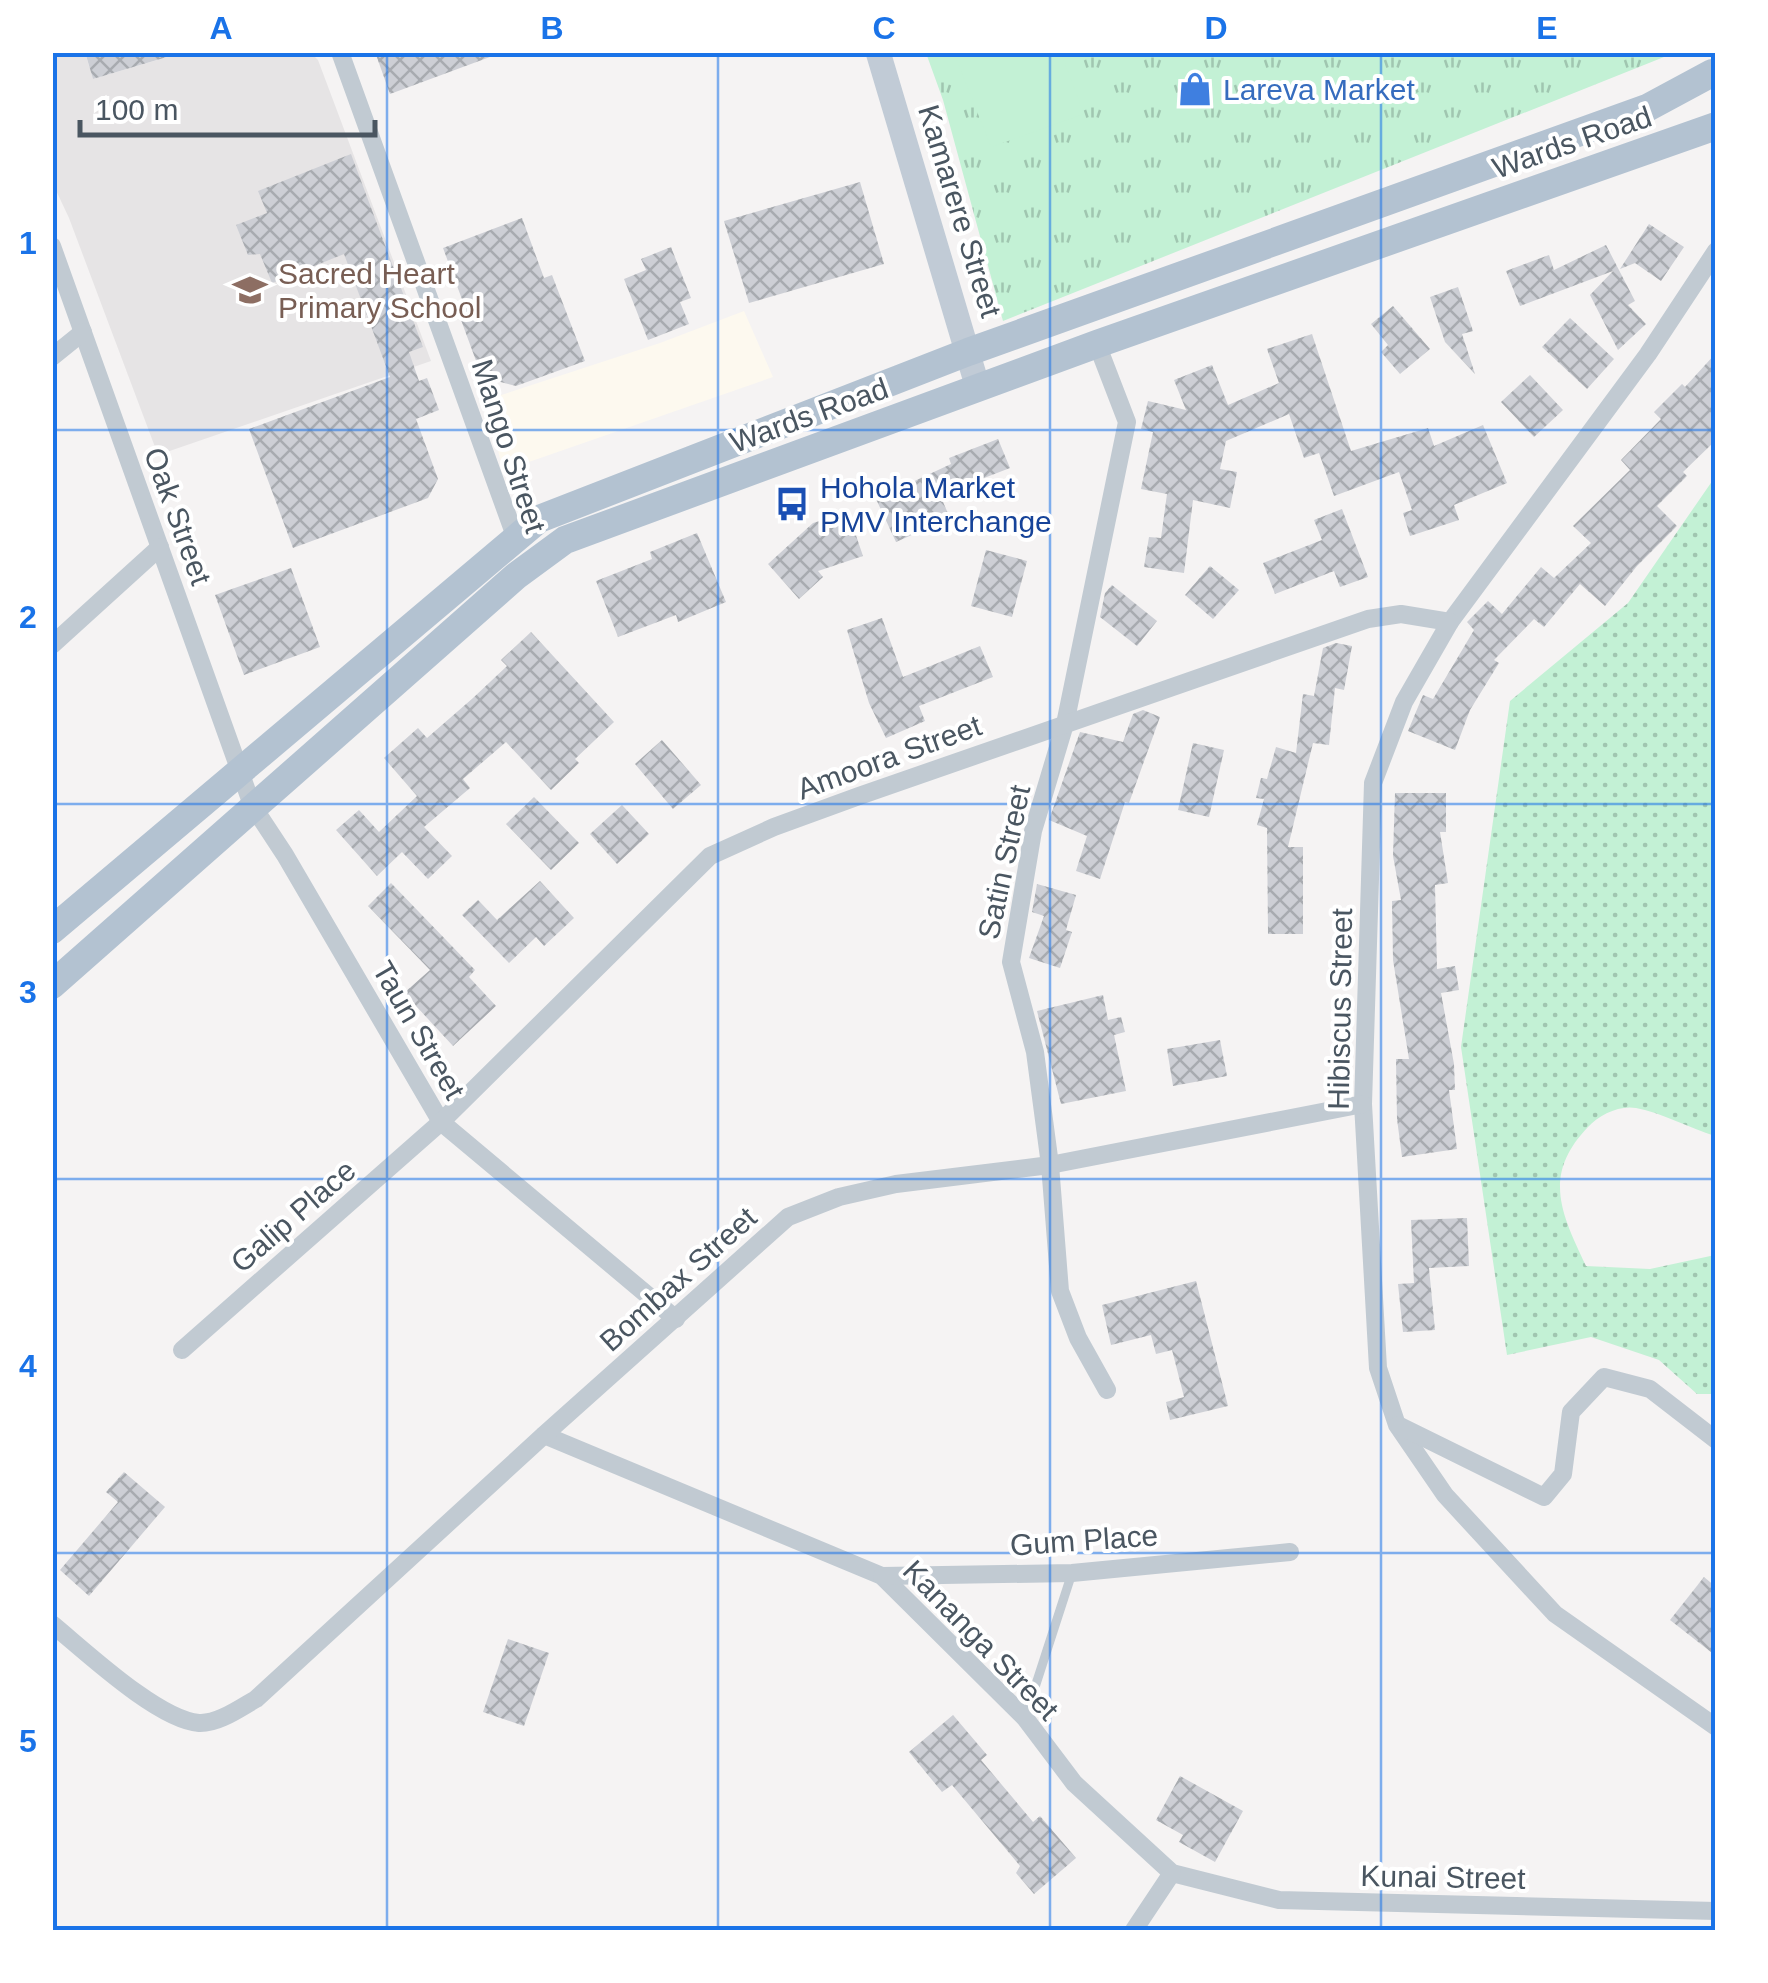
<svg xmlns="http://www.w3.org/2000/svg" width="1768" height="1983" font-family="Arial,sans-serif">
<defs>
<pattern id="grass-dots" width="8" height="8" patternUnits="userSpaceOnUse" patternTransform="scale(2.5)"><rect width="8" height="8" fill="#c3f1d5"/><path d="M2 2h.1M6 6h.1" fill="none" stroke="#a0c6b0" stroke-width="1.8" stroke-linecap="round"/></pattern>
<pattern id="park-tufts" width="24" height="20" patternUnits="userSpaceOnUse" patternTransform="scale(2.5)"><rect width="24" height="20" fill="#c3f1d5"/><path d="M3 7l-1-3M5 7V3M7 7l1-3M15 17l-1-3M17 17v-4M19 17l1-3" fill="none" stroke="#a0c6b0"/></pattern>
<pattern id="building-cross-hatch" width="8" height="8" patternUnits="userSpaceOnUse" patternTransform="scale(2.5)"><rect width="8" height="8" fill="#cdcfd5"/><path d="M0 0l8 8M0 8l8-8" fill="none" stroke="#a8abb0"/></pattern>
</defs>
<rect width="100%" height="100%" fill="#f5f3f3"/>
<!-- commercial -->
<polygon fill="#fdf9ef" points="744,311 773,377 503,471 486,400 660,343"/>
<!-- education -->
<polygon fill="#e6e4e5" points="52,53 85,53 93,79 181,53 311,53 318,60 431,361 158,455 69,218 53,184"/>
<!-- grass -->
<path fill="url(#grass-dots)" d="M1715,477V1136C1690,1128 1662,1113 1636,1108C1619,1105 1599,1115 1588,1127C1542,1175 1561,1213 1586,1266L1650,1269L1715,1255V1394H1697L1659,1360L1591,1337L1507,1355L1461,1047L1510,701L1628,603Z"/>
<!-- park -->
<polygon fill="url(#park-tufts)" points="926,53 1674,53 1003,321 943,100"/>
<!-- pitch -->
<polygon fill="#c3f1d5" points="954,53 1061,53 1084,114 991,147"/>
<!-- building -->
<g fill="url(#building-cross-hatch)">
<polygon points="85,52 167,52 167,57 93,79"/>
<polygon points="375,52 497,52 498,54 390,94"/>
<polygon points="351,154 423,347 409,352 419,381 427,378 439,410 416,419 438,479 428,498 293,548 249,429 390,377 344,254 272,283 260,254 248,255 236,225 267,213 258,191"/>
<polygon points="860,182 884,264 749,303 724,221"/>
<polygon points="522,218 544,278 552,275 585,361 516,386 482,377 461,320 466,319 460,303 463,302 443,248"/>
<polygon points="1649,224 1684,247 1661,281 1635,263 1620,269"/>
<polygon points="1606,245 1635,301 1628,305 1646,324 1618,350 1590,295 1613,271 1520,306 1506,271 1549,255 1554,270"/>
<polygon points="671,247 691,298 680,302 689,324 648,340 624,279 646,270 641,259"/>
<polygon points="1458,287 1473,331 1462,334 1475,374 1445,342 1430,297"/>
<polygon points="1393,306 1430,349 1400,374 1381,352 1388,345 1371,324"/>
<polygon points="1570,318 1614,359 1587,389 1542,347"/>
<polygon points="1312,334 1351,451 1428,428 1434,446 1483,425 1507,483 1454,505 1459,520 1410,536 1403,513 1412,510 1399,472 1334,496 1319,453 1304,458 1289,414 1226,441 1220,469 1237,472 1230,508 1193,500 1184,573 1144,567 1149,537 1161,538 1167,494 1141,489 1153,432 1141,429 1148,401 1186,410 1174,380 1212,365 1228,405 1279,383 1267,349"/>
<polygon points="1716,353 1716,440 1683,472 1687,476 1657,506 1677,526 1637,566 1605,606 1580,584 1544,627 1534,619 1494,660 1499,663 1470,710 1455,750 1408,731 1423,695 1433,699 1474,630 1467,622 1488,601 1502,614 1541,567 1554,578 1591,543 1573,526 1630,470 1621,460 1661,419 1654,412 1682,384 1685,387"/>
<polygon points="1530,375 1563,410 1534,437 1501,402"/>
<polygon points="998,439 1010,468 940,495 950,518 896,542 876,499 951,464 949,458"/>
<polygon points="1342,509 1368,577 1340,587 1334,571 1275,594 1263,563 1322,540 1314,520"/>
<polygon points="848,512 863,556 818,571 823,577 799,599 768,564 813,523"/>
<polygon points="697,533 726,602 678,622 676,615 618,637 596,581 652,559 650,552"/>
<polygon points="986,550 1027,561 1012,617 971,606"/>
<polygon points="1210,566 1239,590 1213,619 1185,595"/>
<polygon points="291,568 320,647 244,675 215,595"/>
<polygon points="1112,585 1157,621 1137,646 1100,617 1105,593"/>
<polygon points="882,618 903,677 980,646 993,677 919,706 925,721 886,738 869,703 847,630"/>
<polygon points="531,632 614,722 575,759 579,763 551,790 506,742 463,779 470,788 424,827 452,856 428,879 402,852 377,876 336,830 359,810 379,832 417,796 384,758 418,728 427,738 473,698 507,666 501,660"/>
<polygon points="1336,643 1352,646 1344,690 1335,688 1329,745 1313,743 1288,847 1303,847 1303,934 1268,934 1267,828 1257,825 1264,799 1256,798 1261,778 1267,779 1276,747 1296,753 1303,694 1314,696 1323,648"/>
<polygon points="1143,710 1160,717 1129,803 1125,802 1100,879 1076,871 1087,836 1049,820 1080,732 1123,742 1133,714"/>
<polygon points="662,740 701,785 673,809 635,764"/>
<polygon points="1193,743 1224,750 1209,817 1178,810"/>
<polygon points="1395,793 1446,793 1446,832 1440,832 1448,883 1435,885 1437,969 1455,966 1459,990 1441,993 1454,1064 1455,1090 1449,1090 1457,1149 1402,1157 1397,1119 1396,1059 1409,1059 1393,960 1392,901 1401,900 1393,856"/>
<polygon points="534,797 579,843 551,870 506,824"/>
<polygon points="622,805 649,834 617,864 590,834"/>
<polygon points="540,881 574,918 544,946 536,937 509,963 462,915 478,900 497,920"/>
<polygon points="391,883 475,970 469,977 496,1006 453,1046 404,993 430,970 368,906"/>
<polygon points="1037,884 1076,895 1066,930 1072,932 1060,968 1029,958 1044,916 1032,912"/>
<polygon points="1103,995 1108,1020 1121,1017 1125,1032 1114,1035 1126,1091 1061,1104 1037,1011"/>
<polygon points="1220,1040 1227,1076 1173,1086 1167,1049"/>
<polygon points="1467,1218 1469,1266 1429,1268 1435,1330 1403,1332 1398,1284 1414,1283 1411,1220"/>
<polygon points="1196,1281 1228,1406 1170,1420 1166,1402 1184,1397 1172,1350 1156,1354 1151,1335 1111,1345 1102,1305"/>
<polygon points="124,1472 165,1507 89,1596 60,1570 118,1502 106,1492"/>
<polygon points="1704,1577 1716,1587 1716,1656 1670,1620"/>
<polygon points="508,1639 549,1653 524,1726 483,1712"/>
<polygon points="953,1715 987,1755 981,1760 1033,1822 1040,1816 1076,1858 1034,1894 1016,1873 1020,1866 952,1785 942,1792 909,1752"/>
<polygon points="1180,1776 1243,1811 1215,1862 1179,1842 1183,1835 1156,1820"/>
</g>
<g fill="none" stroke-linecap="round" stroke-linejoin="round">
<!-- lane -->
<polyline stroke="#c1cad2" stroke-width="9" points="1025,1718 1072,1573"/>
<!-- street -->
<g stroke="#c1cad2" stroke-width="18">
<polyline points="340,52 515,536 515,545"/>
<polyline points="52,246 252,805 285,855 441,1122 676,1319"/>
<polyline points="1716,251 1648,354 1450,622 1404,702 1373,783 1363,1104 1378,1368 1397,1425 1445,1495 1555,1614 1716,1727"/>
<polyline points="1097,344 1127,422 1065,724 1033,831 1011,962 1035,1052 1050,1165 1060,1291 1078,1338 1107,1390"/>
<polyline points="52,357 83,332"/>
<polyline points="52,645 160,547"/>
<polyline points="182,1350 441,1122 710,856 774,827 859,796 1368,619 1401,614 1450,622"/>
<polyline points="1398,1425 1544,1497 1563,1474 1571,1412 1604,1377 1650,1389 1716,1440"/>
<polyline points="544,1435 882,1576 1025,1718 1074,1783 1172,1873 1279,1900 1716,1911"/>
<polyline points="882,1576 1072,1573 1290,1552"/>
<path d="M52,1624C85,1651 158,1720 199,1723C218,1724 240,1708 256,1699L544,1435L788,1217L839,1197L896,1184L1050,1165L1363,1104"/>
<polyline points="1134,1930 1172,1873"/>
</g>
<!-- secondary -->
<polyline stroke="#c1cbd6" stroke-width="25" points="878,52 978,388"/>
<!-- primary -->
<g stroke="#b3c2d1" stroke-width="28">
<polyline points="52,930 539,519 968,352 1647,108 1712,73"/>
<polyline points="52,985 516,576 565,540 1097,344 1716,126"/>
</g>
</g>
<!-- grid -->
<path fill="none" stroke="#1a73e8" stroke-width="2.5" stroke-opacity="0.55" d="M387,52V1930M718,52V1930M1050,52V1930M1381,52V1930M52,430H1716M52,804H1716M52,1179H1716M52,1553H1716"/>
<!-- icons -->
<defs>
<g id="shop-bare" transform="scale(2.7)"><path d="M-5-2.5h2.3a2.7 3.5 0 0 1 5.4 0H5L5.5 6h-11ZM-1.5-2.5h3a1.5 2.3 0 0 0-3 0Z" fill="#3f7fe0" stroke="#fff" stroke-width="2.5" paint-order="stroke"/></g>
<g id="school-bare" transform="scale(2.7)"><path d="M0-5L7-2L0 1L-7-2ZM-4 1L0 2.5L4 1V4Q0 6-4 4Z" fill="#8d6e63" stroke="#fff" stroke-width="2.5" paint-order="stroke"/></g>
<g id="bus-bare" transform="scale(2.7)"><path d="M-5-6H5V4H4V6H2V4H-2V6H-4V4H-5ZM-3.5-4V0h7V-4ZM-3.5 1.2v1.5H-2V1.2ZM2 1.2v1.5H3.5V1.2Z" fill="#1a4fb4" stroke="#fff" stroke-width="2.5" paint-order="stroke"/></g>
</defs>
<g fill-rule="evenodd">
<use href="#shop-bare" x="1195" y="89"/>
<use href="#school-bare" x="250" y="290"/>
<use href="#bus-bare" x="792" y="504"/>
</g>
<g text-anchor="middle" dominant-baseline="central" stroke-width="8" stroke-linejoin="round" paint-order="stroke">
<!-- shop labels -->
<g font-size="30" fill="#366cbe" stroke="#fff" text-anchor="start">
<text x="1223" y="89">Lareva Market</text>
</g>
<!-- street labels -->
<g font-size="30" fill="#4a5661" stroke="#fff">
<text transform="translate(1572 142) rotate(-19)">Wards Road</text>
<text transform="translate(960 211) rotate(73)">Kamarere Street</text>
<text transform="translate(809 415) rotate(-20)">Wards Road</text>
<text transform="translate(509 446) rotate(72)">Mango Street</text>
<text transform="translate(178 516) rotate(70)">Oak Street</text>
<text transform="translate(889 757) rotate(-20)">Amoora Street</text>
<text transform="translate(1004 862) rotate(-78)">Satin Street</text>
<text transform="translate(1340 1009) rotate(-89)">Hibiscus Street</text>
<text transform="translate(419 1030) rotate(60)">Taun Street</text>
<text transform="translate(293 1216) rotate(-41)">Galip Place</text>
<text transform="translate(678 1279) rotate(-42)">Bombax Street</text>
<text transform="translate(1084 1540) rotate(-4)">Gum Place</text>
<text transform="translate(981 1640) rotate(46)">Kananga Street</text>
<text transform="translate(1443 1877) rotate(1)">Kunai Street</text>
</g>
<!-- education labels -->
<g font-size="30" fill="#785e54" stroke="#fff" text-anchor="start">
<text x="278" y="273">Sacred Heart<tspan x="278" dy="34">Primary School</tspan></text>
</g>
<!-- transit labels -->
<g font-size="30" fill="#164399" stroke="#fff" text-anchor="start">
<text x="820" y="487">Hohola Market<tspan x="820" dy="34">PMV Interchange</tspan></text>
</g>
</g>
<!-- border -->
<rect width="1768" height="1983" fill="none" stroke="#ffffff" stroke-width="110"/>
<!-- scale -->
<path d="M80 120v15h295v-15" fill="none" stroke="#4a5661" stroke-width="5"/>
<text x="95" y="120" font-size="30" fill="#4a5661" stroke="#ffffff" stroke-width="8" paint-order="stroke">100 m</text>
<rect x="55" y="55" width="1658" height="1873" fill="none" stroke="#1a73e8" stroke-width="4"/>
<g font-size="32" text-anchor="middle" font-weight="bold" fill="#1a73e8">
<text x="221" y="39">A</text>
<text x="552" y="39">B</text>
<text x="884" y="39">C</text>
<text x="1216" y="39">D</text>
<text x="1547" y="39">E</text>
<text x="28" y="254">1</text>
<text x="28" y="628">2</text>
<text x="28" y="1003">3</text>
<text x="28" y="1377">4</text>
<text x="28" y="1752">5</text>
</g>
</svg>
